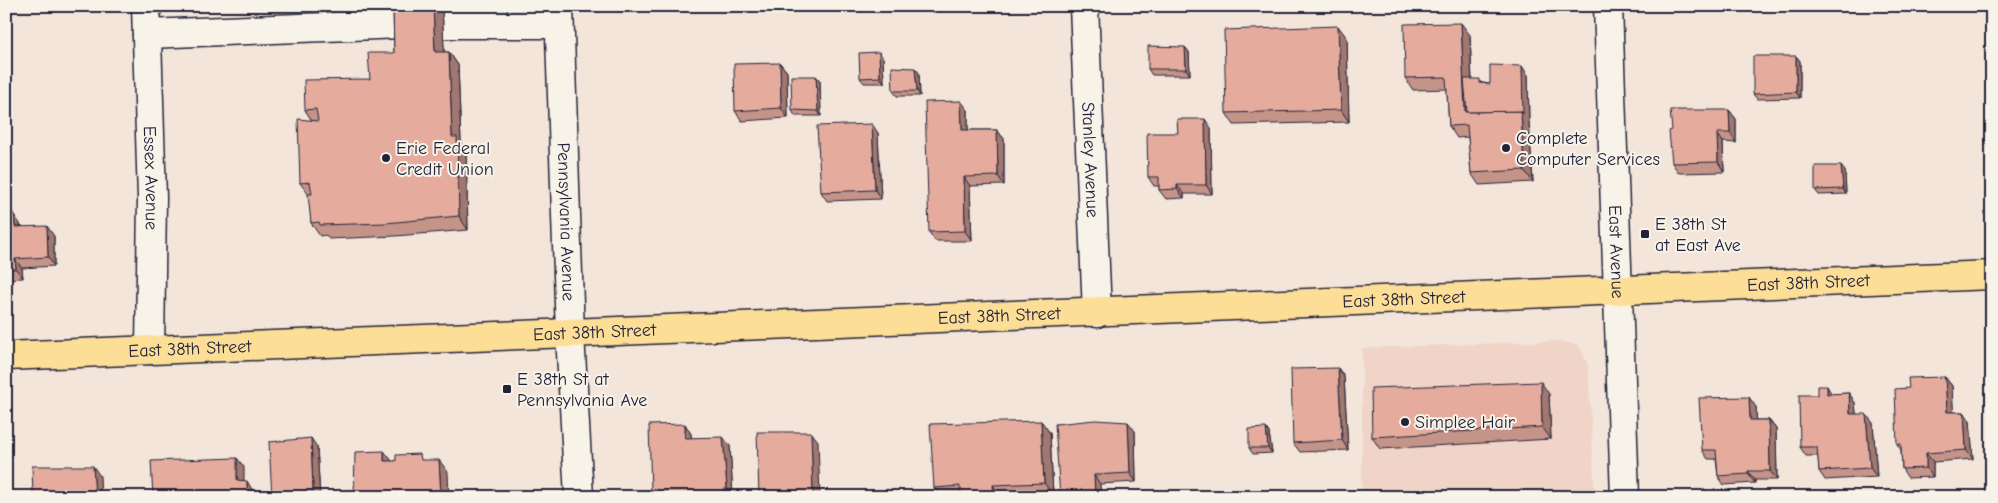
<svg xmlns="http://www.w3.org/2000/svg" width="1998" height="503" font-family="'Comic Neue',sans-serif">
<rect width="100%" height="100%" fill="#f3e5d9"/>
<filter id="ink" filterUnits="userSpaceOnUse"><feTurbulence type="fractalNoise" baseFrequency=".02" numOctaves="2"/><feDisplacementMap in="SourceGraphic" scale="10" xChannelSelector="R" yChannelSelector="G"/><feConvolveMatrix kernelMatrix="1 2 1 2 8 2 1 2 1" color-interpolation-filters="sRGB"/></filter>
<g filter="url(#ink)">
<!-- built -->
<polygon fill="#efd4c7" points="1558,341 1578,345 1588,365 1595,497 1362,497 1362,348"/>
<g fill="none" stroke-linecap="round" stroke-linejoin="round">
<!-- minor casing -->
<g stroke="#22223b" stroke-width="31">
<g id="minor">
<path id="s1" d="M146,6L152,198L150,350"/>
<path id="s2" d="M559,6L570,334L579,497"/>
<path id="s3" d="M1084,6L1097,313"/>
<path id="s4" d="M1608,6L1625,497"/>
<polyline points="443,24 559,24"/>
<polyline points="147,34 402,24"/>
</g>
</g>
<!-- major casing -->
<g stroke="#22223b" stroke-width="31">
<g id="major">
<path id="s5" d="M6,356L1992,275"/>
</g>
</g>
<!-- minor -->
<use href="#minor" stroke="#f7f3e8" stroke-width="28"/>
<!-- major -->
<use href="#major" stroke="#fcde96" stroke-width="28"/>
</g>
<!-- wall -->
<g fill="#c59488" stroke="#22223b">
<polygon points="393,6 442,6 444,52 449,52 458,65 461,143 466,150 468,230 395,236 329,239 326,235 320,236 311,223 309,195 300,183 312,121 305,110 370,79 394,53"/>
<polygon points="1470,35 1472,79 1483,83 1490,84 1528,75 1529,123 1533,182 1479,185 1471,173 1468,137 1457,138 1449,126 1447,89 1413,90 1405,78"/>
<polygon points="1347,38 1349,122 1234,125 1226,113"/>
<polygon points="1185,47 1189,52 1190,75 1152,75 1148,69"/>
<polygon points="1796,56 1800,61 1800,98 1757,99 1753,94"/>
<polygon points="883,58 884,83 864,83 860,78"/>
<polygon points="780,63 787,72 788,118 742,121 735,111"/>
<polygon points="915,68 919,73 920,96 897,96 893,91"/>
<polygon points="816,76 820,81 821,116 795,116 792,110"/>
<polygon points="968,110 968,130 997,130 1004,139 1004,185 970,186 972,241 935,241 929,232"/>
<polygon points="1729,110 1736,119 1736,143 1723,142 1724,172 1679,173 1672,163"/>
<polygon points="1211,128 1212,194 1184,194 1184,198 1166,199 1159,190 1159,186 1154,186 1148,177 1178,133"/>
<polygon points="878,133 881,199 827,201 821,192"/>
<polygon points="1845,171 1846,194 1819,195 1815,190"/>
<polygon points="6,204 13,213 14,215 20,224 21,227 54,236 54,266 22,268 23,278 6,279"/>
<polygon points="1338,368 1344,377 1348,450 1300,452 1293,443"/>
<polygon points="1945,377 1952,386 1953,412 1964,412 1970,421 1973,459 1933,462 1933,477 1908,478 1902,469 1901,450 1897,444 1909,388"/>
<polygon points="1849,393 1855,403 1856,414 1873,423 1877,477 1825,480 1819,471 1818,456 1806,456 1800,447 1832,394"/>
<polygon points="1549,394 1551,439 1380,449 1372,437"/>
<polygon points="1756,407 1756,420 1769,420 1776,429 1777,480 1755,480 1755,483 1724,485 1718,476 1716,459 1708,459 1702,450"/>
<polygon points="1041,421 1050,433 1053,495 1014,497 940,497 934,488"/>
<polygon points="685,424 691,434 691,438 730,446 733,497 654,497 651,493"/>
<polygon points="1266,428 1269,433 1272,453 1253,454 1249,448"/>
<polygon points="1135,431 1136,482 1100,484 1060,497"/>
<polygon points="317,447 320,497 272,497"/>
</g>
<!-- shaded-wall -->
<g fill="#a0786f" stroke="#22223b">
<polygon points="433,6 442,6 445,66 435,52"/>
<polygon points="1461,23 1470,35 1473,115 1465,112"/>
<polygon points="1338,26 1347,38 1349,122 1341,110"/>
<polygon points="1185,47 1189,52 1190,75 1186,69"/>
<polygon points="449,52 458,65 461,143 466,150 468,230 459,216 452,137"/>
<polygon points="879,52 883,58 884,83 880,77"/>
<polygon points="1796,56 1800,61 1800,98 1796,92"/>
<polygon points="780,63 787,72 788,118 781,108"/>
<polygon points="1522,66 1528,75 1529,123 1533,182 1524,170 1521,111"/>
<polygon points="915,68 919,73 920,96 917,91"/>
<polygon points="816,76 820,81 821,116 818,111"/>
<polygon points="961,101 968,110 968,139 962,130"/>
<polygon points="1729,110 1736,119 1736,143 1730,133"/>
<polygon points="1205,119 1211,128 1212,194 1206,185"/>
<polygon points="872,124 878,133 881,199 875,190"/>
<polygon points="997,130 1004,139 1004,185 998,176"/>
<polygon points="1717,133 1723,142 1724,172 1718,162"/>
<polygon points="1841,166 1845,171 1846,194 1843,189"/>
<polygon points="964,177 970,186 972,241 965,231"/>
<polygon points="1177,185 1184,194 1184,198 1177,189"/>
<polygon points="7,204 13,213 14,224 7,214"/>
<polygon points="14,215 20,224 22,236 15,227"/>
<polygon points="47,226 54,236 54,266 48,257"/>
<polygon points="15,259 22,268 23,278 16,269"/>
<polygon points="1338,368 1344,377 1348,450 1342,440"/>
<polygon points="1945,377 1952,386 1954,422 1947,412"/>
<polygon points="1541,382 1549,394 1551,439 1542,427"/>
<polygon points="1827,386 1833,396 1827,394"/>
<polygon points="1849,393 1855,403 1857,423 1850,414"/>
<polygon points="1749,397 1756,407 1757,430 1750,420"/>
<polygon points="1964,412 1970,421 1973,459 1966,450"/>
<polygon points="1866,414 1873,423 1877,477 1870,468"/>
<polygon points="1769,420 1776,429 1777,480 1770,471"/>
<polygon points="1041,421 1050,433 1053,495 1044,483"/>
<polygon points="1128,422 1135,431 1136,482 1130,473"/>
<polygon points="685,424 691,434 692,447 685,438"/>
<polygon points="1266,428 1269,433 1272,453 1268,448"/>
<polygon points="811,432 818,441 820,497 814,497 813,496"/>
<polygon points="723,437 730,446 733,497 732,497 727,489"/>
<polygon points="311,438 317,447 320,497 317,497 313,492"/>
<polygon points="384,451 393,462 384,461"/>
<polygon points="1926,453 1933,462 1933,477 1926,468"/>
<polygon points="237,458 244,467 244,490 237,480"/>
<polygon points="439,460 448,472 449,497 441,497"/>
<polygon points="93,466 100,476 101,497 95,497"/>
<polygon points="1748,471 1755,480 1755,483 1748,474"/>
<polygon points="1094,475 1100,484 1101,497 1095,497"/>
<polygon points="247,481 253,491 253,497 247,497"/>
<polygon points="993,485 1001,497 994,497"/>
<polygon points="724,489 729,497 724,497"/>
</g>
<!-- building -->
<g fill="#e5ac9e" stroke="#22223b">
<polygon points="393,6 433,6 435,52 449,52 452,137 457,137 459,216 386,223 320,225 319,222 311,223 308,194 312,194 310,182 300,183 298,119 318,121 316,109 305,110 304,80 370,79 368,53 394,53"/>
<polygon points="1461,23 1465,112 1521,111 1524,170 1471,173 1467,125 1449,126 1446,77 1405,78 1404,24"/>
<polygon points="1338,26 1341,110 1226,113 1224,30"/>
<polygon points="1148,46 1185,47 1186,69 1148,69"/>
<polygon points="879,52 880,77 860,78 859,53"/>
<polygon points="1753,56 1796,56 1796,92 1753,94"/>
<polygon points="780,63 781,108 735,111 734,64"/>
<polygon points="1490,65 1522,66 1523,114 1521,111 1467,112 1464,79 1480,79 1480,83 1490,84"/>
<polygon points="892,67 915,68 917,91 893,91"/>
<polygon points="791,76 816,76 818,111 792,110"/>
<polygon points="961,101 962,130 997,130 998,176 964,177 965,231 929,232 925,102"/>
<polygon points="1670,110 1729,110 1730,133 1717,133 1718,162 1672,163 1669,131 1672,130"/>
<polygon points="1177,119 1205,119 1206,185 1177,185 1177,189 1159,190 1159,177 1148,177 1147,133 1178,133"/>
<polygon points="872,124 875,190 821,192 817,126"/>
<polygon points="1815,166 1841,166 1843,189 1815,190"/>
<polygon points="6,204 7,204 7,214 14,215 15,227 47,226 48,257 15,259 16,269 6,269"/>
<polygon points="1338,368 1342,440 1293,443 1291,369"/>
<polygon points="1945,377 1947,412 1964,412 1966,450 1926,453 1926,468 1902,469 1901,444 1897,444 1895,389 1909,388 1908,378"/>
<polygon points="1541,382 1542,427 1372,437 1371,388"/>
<polygon points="1817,386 1827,386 1827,394 1849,393 1850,414 1866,414 1870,468 1819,471 1817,447 1800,447 1799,395 1817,395"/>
<polygon points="1749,397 1750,420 1769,420 1770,471 1748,471 1748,474 1718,476 1716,450 1702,450 1699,398"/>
<polygon points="1095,420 1128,422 1130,473 1094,475 1095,497 1060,497 1055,424"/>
<polygon points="1041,421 1044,483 993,485 994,497 960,497 960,486 934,488 930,424"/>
<polygon points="685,424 685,438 723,437 727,489 724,489 724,497 667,497 667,492 651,493 649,425"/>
<polygon points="1266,428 1268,448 1249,448 1249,429"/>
<polygon points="757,432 811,432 813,496 793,497 759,497"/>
<polygon points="311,438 313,492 307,492 307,497 272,497 269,442"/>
<polygon points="384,451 384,461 396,461 396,455 420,454 421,460 439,460 441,497 354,497 355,452"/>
<polygon points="237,458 237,480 247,481 247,496 241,497 153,497 151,461"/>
<polygon points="32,466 93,466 95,497 33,497"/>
</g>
</g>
<!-- markers -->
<g fill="#22223b" stroke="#f7f3e8" stroke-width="2">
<circle cx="1506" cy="148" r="5"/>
<circle cx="386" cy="158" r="5"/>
<rect x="1640" y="229" width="10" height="10" rx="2.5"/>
<rect x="502" y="384" width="10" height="10" rx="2.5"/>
<circle cx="1405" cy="422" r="5"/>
</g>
<g text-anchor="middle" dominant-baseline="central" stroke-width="4" stroke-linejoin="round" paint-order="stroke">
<!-- poi labels -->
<g font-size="18" fill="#22223b" stroke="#f7f3e8" text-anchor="start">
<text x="1516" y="138">Complete<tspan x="1516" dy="21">Computer Services</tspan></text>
<text x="396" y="148">Erie Federal<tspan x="396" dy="21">Credit Union</tspan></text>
<text x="1655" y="224">E 38th St<tspan x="1655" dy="21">at East Ave</tspan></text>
<text x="517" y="379">E 38th St at<tspan x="517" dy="21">Pennsylvania Ave</tspan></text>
<text x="1415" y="422">Simplee Hair</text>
</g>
<!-- street labels -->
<g font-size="18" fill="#22223b" stroke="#f7f3e8">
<text stroke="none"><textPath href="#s3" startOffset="154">Stanley Avenue</textPath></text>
<text stroke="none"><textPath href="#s1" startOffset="172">Essex Avenue</textPath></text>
<text stroke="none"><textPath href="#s2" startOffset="216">Pennsylvania Avenue</textPath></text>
<text stroke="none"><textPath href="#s4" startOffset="246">East Avenue</textPath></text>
<text stroke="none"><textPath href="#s5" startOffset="1804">East 38th Street</textPath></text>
<text stroke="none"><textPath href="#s5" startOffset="1399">East 38th Street</textPath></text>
<text stroke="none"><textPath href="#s5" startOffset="994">East 38th Street</textPath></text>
<text stroke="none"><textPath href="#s5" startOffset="589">East 38th Street</textPath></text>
<text stroke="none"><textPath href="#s5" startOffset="184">East 38th Street</textPath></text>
</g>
</g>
<!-- margin -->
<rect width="1998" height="503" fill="none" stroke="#f7f3e8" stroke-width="25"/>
<rect x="12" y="12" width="1973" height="478" fill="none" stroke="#22223b" stroke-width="2" filter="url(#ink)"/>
</svg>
